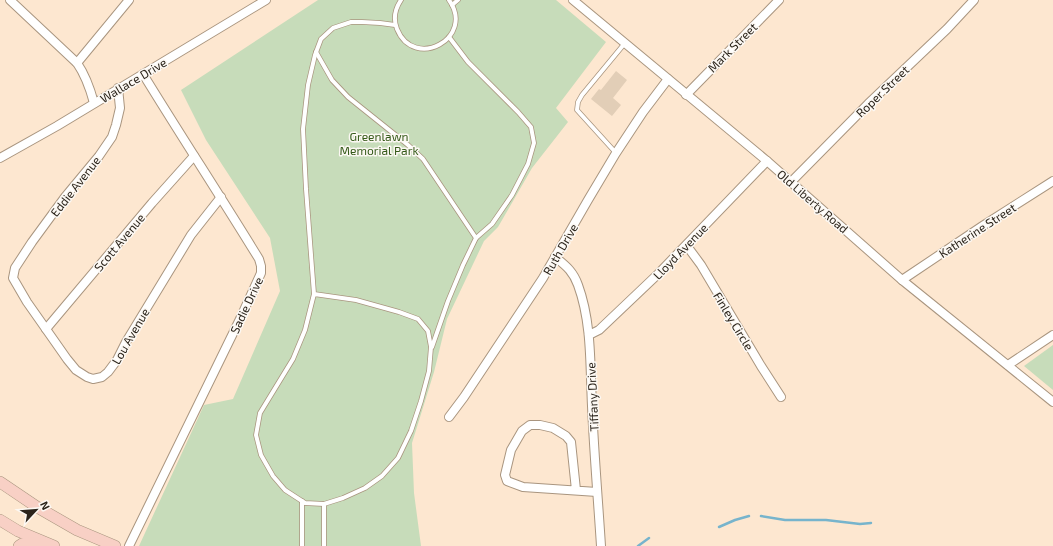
<svg xmlns="http://www.w3.org/2000/svg" width="1053" height="546" font-family="'Exo 2',sans-serif">
<rect width="100%" height="100%" fill="#fde7d0"/>
<!-- green -->
<g fill="#c7dcba">
<polygon points="318,0 556,0 606,42 556,108 568,122 532,168 498,227 484,241 447,319 434,372 412,443 414,493 421,546 139,546 204,405 233,399 280,291 270,238 206,140 181,90"/>
<polygon points="1053,345 1053,390 1024,366"/>
</g>
<g fill="none" stroke-linecap="round" stroke-linejoin="round">
<!-- stream -->
<g stroke="#77b4cc" stroke-width="2.5">
<polyline points="761,516 785,520 826,520 860,524 871,523"/>
<polyline points="719,527 735,520 749,516"/>
<polyline points="638,546 649,538"/>
</g>
</g>
<!-- building -->
<polygon fill="#e2ceb7" points="616,71 627,80 613,98 621,105 612,116 591,99 599,89 601,90"/>
<g fill="none" stroke-linecap="round" stroke-linejoin="round">
<!-- lane casing -->
<g stroke="#a9957f" stroke-width="5.5">
<g id="lane">
<path d="M401,0C395,9 393,19 397,29C414,71 476,38 449,0"/>
<polyline points="452,5 458,0"/>
<polyline points="316,52 332,80 348,97 408,145 423,159 476,238"/>
<polyline points="616,153 577,110 578,102 582,95 625,43"/>
<polyline points="314,294 356,300 399,312 418,319 428,331 431,347 429,371 421,401 411,431 398,458 382,476 365,488 343,498 324,504 305,503 285,490 273,476 261,455 256,435 260,413 293,359 305,330 314,294 306,189 303,129 308,85 315,55 321,39 333,28 351,22 362,22 380,23 395,25"/>
<polyline points="432,347 448,301 463,265 476,238 492,224 512,195 528,164 534,143 531,127 518,112 468,62 449,37"/>
<polyline points="302,501 302,546"/>
<polyline points="324,504 324,546"/>
</g>
</g>
<!-- street casing -->
<g stroke="#a9957f" stroke-width="10">
<g id="street">
<path d="M10,0L77,63C86,76 90,88 94,103"/>
<polyline points="573,0 767,161 902,280 1053,402"/>
<polyline points="77,63 129,0"/>
<polyline points="118,88 120,108 116,125 112,137 99,156 65,197 32,242 15,268 13,278 27,302 67,359 76,370 87,377 93,379 102,377 108,372 117,360 126,342 191,235 221,197"/>
<polyline points="686,95 779,0"/>
<polyline points="0,158 57,126 266,0"/>
<polyline points="791,182 868,104 947,29 974,0"/>
<polyline points="687,246 701,265 761,366 781,397"/>
<path d="M555,257C566,266 573,271 578,285C592,323 590,366 592,406C594,453 598,499 601,546"/>
<polyline points="902,280 984,225 1053,181"/>
<polyline points="46,329 152,203 194,156"/>
<polyline points="589,335 599,330 659,273 767,161"/>
<polyline points="1008,365 1053,335"/>
<polyline points="449,417 464,397 543,278 588,200 616,153 643,112 668,79"/>
<polyline points="576,490 571,442 566,436 553,428 540,425 530,425 522,431 511,450 505,475 507,481 523,487 597,492"/>
<path d="M129,546L240,319L261,273V266L259,259C221,197 181,136 143,74"/>
</g>
</g>
<!-- secondary casing -->
<g stroke="#a9957f" stroke-width="12">
<g id="secondary">
<polyline points="0,482 37,507 77,530 115,546"/>
<polyline points="0,520 18,531 54,546"/>
<polyline points="19,546 22,544 42,542"/>
</g>
</g>
<!-- lane -->
<use href="#lane" stroke="#fff" stroke-width="4"/>
<!-- street -->
<use href="#street" stroke="#fff" stroke-width="8"/>
<!-- secondary -->
<use href="#secondary" stroke="#f8d0c5" stroke-width="11"/>
</g>
<g text-anchor="middle" dominant-baseline="central" stroke-width="3" stroke-linejoin="round" paint-order="stroke">
<!-- street labels -->
<g font-size="12" fill="#2b241b" stroke="#fcf8f3">
<text transform="translate(732 47) rotate(-45)">Mark Street</text>
<text transform="translate(133 80) rotate(-31)">Wallace Drive</text>
<text transform="translate(882 91) rotate(-44)">Roper Street</text>
<text transform="translate(75 186) rotate(-52)">Eddie Avenue</text>
<text transform="translate(813 201) rotate(41)">Old Liberty Road</text>
<text transform="translate(977 230) rotate(-33)">Katherine Street</text>
<text transform="translate(119 242) rotate(-50)">Scott Avenue</text>
<text transform="translate(560 249) rotate(-60)">Ruth Drive</text>
<text transform="translate(680 251) rotate(-46)">Lloyd Avenue</text>
<text transform="translate(246 305) rotate(-65)">Sadie Drive</text>
<text transform="translate(734 321) rotate(59)">Finley Circle</text>
<text transform="translate(130 336) rotate(-60)">Lou Avenue</text>
<text transform="translate(592 397) rotate(-93)">Tiffany Drive</text>
</g>
<!-- park labels -->
<g font-size="12" fill="#355a19" stroke="#fcf8f3">
<text x="379" y="136">Greenlawn<tspan x="379" dy="14">Memorial Park</tspan></text>
</g>
</g>
<!-- north arrow -->
<g transform="translate(36 510) rotate(64)" stroke="#fcf8f3" stroke-width="3" paint-order="stroke">
<path d="M0-3L7 15L0 10L-7 15Z" fill="#2b241b"/>
<text y="-6" font-size="11" font-weight="bold" text-anchor="middle" fill="#2b241b">N</text>
</g>
</svg>
